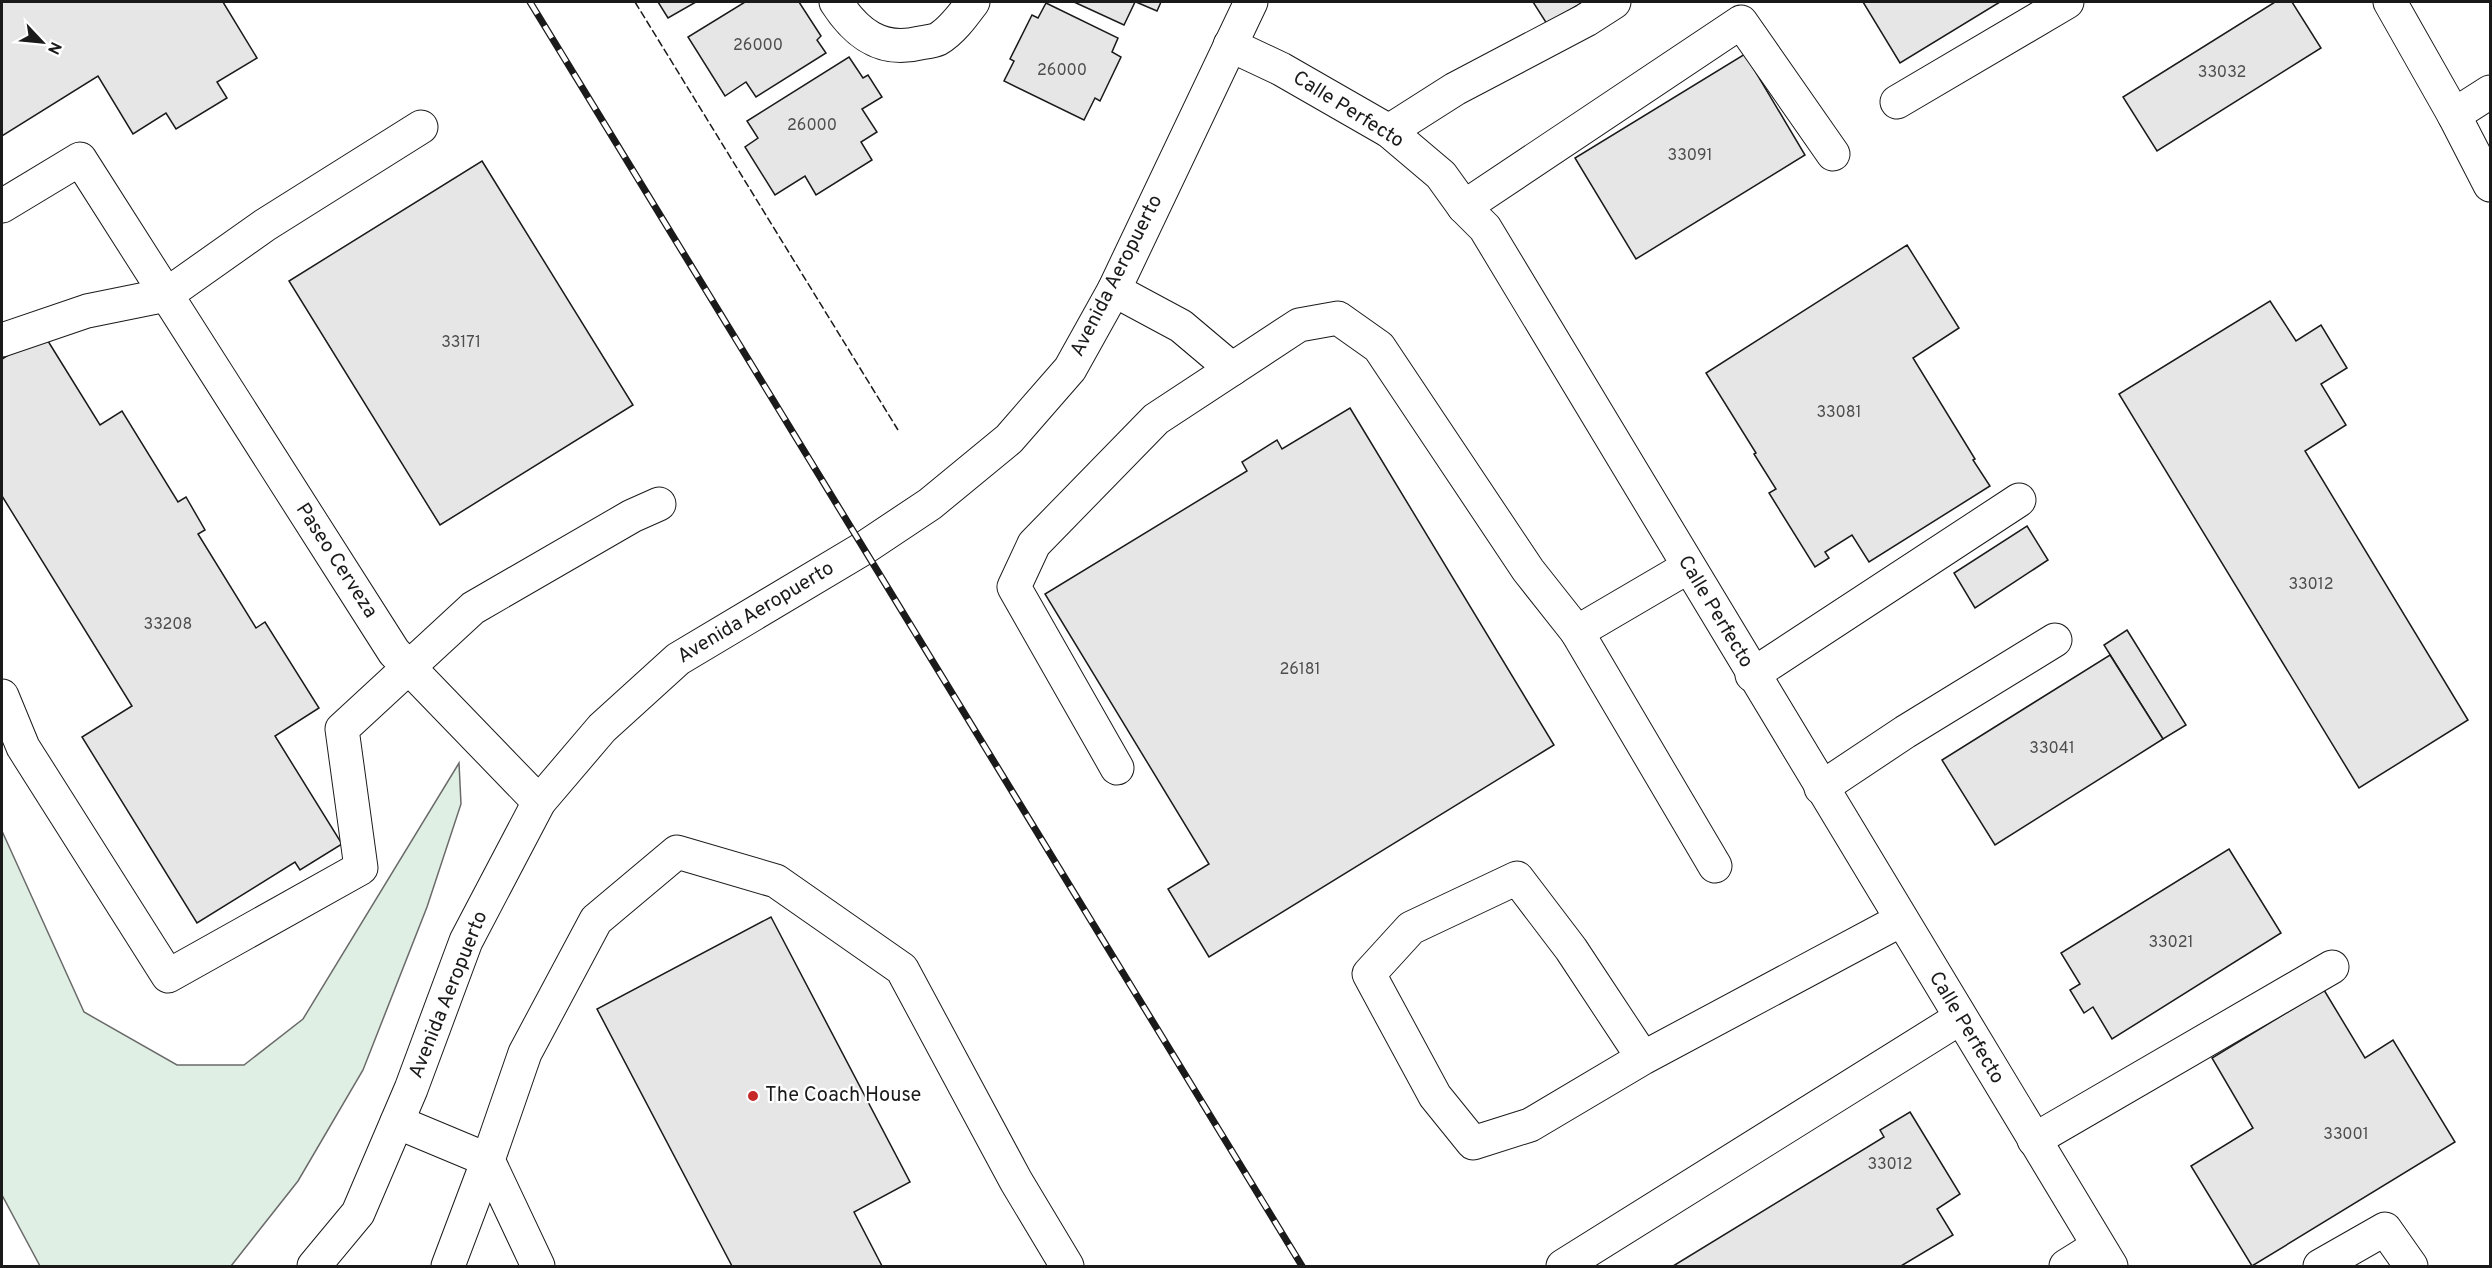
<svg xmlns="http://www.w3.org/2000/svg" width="2492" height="1268" font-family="Overpass,sans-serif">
<rect width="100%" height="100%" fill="#fff"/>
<!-- green -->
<polygon fill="#e0efe3" stroke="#6a6a6a" stroke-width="1.5" points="459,763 461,804 427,907 363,1070 298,1181 231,1266 40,1266 2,1195 2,831 84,1012 177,1065 244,1065 303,1019"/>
<!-- building -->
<g fill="#e6e6e6" stroke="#1a1a1a" stroke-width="1.5">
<polygon points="2,2 223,2 257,58 217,82 227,98 176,129 166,113 133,134 98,76 2,136"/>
<polygon points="658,2 696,2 668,18"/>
<polygon points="745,2 799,2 821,36 817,40 826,53 756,97 746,82 725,96 688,37"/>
<polygon points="1074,2 1135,2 1124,25"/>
<polygon points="1136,2 1161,2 1157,11"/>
<polygon points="1533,2 1583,2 1547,24"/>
<polygon points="1863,2 2000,2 1900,63"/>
<polygon points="2275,2 2292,2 2321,48 2157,151 2123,97"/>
<polygon points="1046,3 1118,38 1112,52 1121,57 1100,101 1095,98 1084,120 1004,81 1014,61 1010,59 1032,15 1038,18"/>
<polygon points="1745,54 1805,155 1636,259 1575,158"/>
<polygon points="849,57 863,78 868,75 882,97 862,109 877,132 861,142 872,160 816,195 805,176 775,195 745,147 758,138 747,121"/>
<polygon points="482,161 633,405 440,525 289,281"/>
<polygon points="1907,245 1959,328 1913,358 1975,459 1973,460 1990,486 1869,562 1852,535 1825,552 1829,558 1815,567 1769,493 1776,489 1754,454 1756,453 1706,373"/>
<polygon points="2270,301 2296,341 2321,325 2347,368 2321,384 2346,425 2305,451 2468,720 2359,788 2119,394"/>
<polygon points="43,333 100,425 122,411 178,502 186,497 205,530 198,534 256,628 265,622 319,708 275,736 342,844 300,870 295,862 197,923 82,737 132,706 2,496 2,359"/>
<polygon points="1350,408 1554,745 1209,957 1168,889 1209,864 1045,594 1247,471 1242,462 1277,440 1282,449"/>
<polygon points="2027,526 2048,560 1975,608 1954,573"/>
<polygon points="2127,630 2186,725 2163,739 2104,645"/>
<polygon points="2110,655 2163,739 1995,845 1942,760"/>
<polygon points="2229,849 2281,933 2112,1039 2093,1007 2084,1013 2070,990 2080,984 2061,953"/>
<polygon points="771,917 910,1182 854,1212 882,1266 732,1266 597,1009"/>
<polygon points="2324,990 2365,1058 2393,1040 2455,1142 2252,1266 2191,1166 2253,1128 2212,1058"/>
<polygon points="1910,1112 1960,1194 1937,1209 1953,1235 1901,1266 1673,1266 1884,1137 1880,1130"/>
</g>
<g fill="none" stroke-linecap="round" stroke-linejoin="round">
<!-- minor casing -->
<g stroke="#1a1a1a" stroke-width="35">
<g id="minor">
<path d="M836,2C856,33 881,53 920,43C926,42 934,41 938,39C952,31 964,14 973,2"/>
<polyline points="2390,2 2454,115 2490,185"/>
<polyline points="1230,45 1281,69 1389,131 1441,175 1464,207 1485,228 2111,1266"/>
<polyline points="1897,102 2067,2"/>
<polyline points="2454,115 2490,92"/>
<polyline points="1389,131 1455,89 1586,20 1614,2"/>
<polyline points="2,206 80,159 394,652 539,802"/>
<polyline points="1464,207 1741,22 1833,154"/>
<polyline points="1114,290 1181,326 1232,369"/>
<polyline points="2,340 87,311 166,295 265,225 421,127"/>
<polyline points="1577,632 1715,866"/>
<polyline points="1752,675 2019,500"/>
<polyline points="2,696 23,747 168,976 361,868 342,729 473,608 632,516 659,504"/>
<polyline points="1117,768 1014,587 1034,544 1156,419 1299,325 1338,318 1379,347 1528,570 1577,632 1688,567"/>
<polyline points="1821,788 1905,732 2055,640"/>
<polyline points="1643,1058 1571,949 1517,878 1411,928 1369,974 1435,1096 1473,1143 1530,1125 1643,1058 1901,920"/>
<polyline points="397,1122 488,1160 448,1266"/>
<polyline points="2034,1140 2332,967"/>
<polyline points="314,1266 358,1213 411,1089 466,941 539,802 602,728 678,659 864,548 930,504 1009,439 1070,369 1114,290 1251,2"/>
<polyline points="538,1266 488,1160 525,1053 596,920 677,852 776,881 902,969 1016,1181 1067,1266"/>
<polyline points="1563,1266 1960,1018"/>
<polyline points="2066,1266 2098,1246"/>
<polyline points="2320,1266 2385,1229 2411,1266"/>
</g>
</g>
<!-- minor -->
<use href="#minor" stroke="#fff" stroke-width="33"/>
<!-- rail casing -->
<g stroke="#1a1a1a" stroke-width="7">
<polyline id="rail" points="530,2 1302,1266"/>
</g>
<!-- rail -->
<use href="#rail" stroke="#fff" stroke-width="4.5" stroke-dasharray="14" stroke-linecap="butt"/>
<!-- fence -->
<polyline stroke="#1a1a1a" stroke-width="1.5" stroke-dasharray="8 3" stroke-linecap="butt" points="635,2 898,430"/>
</g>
<!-- markers -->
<circle fill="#c62828" stroke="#fff" stroke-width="2" cx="753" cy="1096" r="6"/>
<g text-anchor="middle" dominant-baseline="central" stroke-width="4.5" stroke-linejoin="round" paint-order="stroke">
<!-- number labels -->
<g font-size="16" fill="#4d4d4d">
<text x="758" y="46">26000</text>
<text x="1062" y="71">26000</text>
<text x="2222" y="73">33032</text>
<text x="812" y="126">26000</text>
<text x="1690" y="156">33091</text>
<text x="461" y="343">33171</text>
<text x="1839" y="413">33081</text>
<text x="2311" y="585">33012</text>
<text x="168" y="625">33208</text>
<text x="1300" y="670">26181</text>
<text x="2052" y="749">33041</text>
<text x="2171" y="943">33021</text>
<text x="2346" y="1135">33001</text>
<text x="1890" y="1165">33012</text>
</g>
<!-- street labels -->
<g font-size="20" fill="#1a1a1a" stroke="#fff">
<text transform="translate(1348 110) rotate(32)">Calle Perfecto</text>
<text transform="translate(1117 276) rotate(-63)">Avenida Aeropuerto</text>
<text transform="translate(336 561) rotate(57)">Paseo Cerveza</text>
<text transform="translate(1715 612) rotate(59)">Calle Perfecto</text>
<text transform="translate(756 613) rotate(-31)">Avenida Aeropuerto</text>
<text transform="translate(449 995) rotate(-68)">Avenida Aeropuerto</text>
<text transform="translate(1966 1028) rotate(59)">Calle Perfecto</text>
</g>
<!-- poi labels -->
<g font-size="20" fill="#1a1a1a" stroke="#fff" text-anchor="start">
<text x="765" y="1096">The Coach House</text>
</g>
</g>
<!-- border -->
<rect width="2492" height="1268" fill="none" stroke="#1a1a1a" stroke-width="6"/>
<!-- north arrow -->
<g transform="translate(42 42) rotate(116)" stroke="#ffffff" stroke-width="4.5" paint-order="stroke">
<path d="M0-4.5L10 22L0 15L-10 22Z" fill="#1a1a1a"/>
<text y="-9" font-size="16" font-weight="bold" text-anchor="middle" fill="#1a1a1a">N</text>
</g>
</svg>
